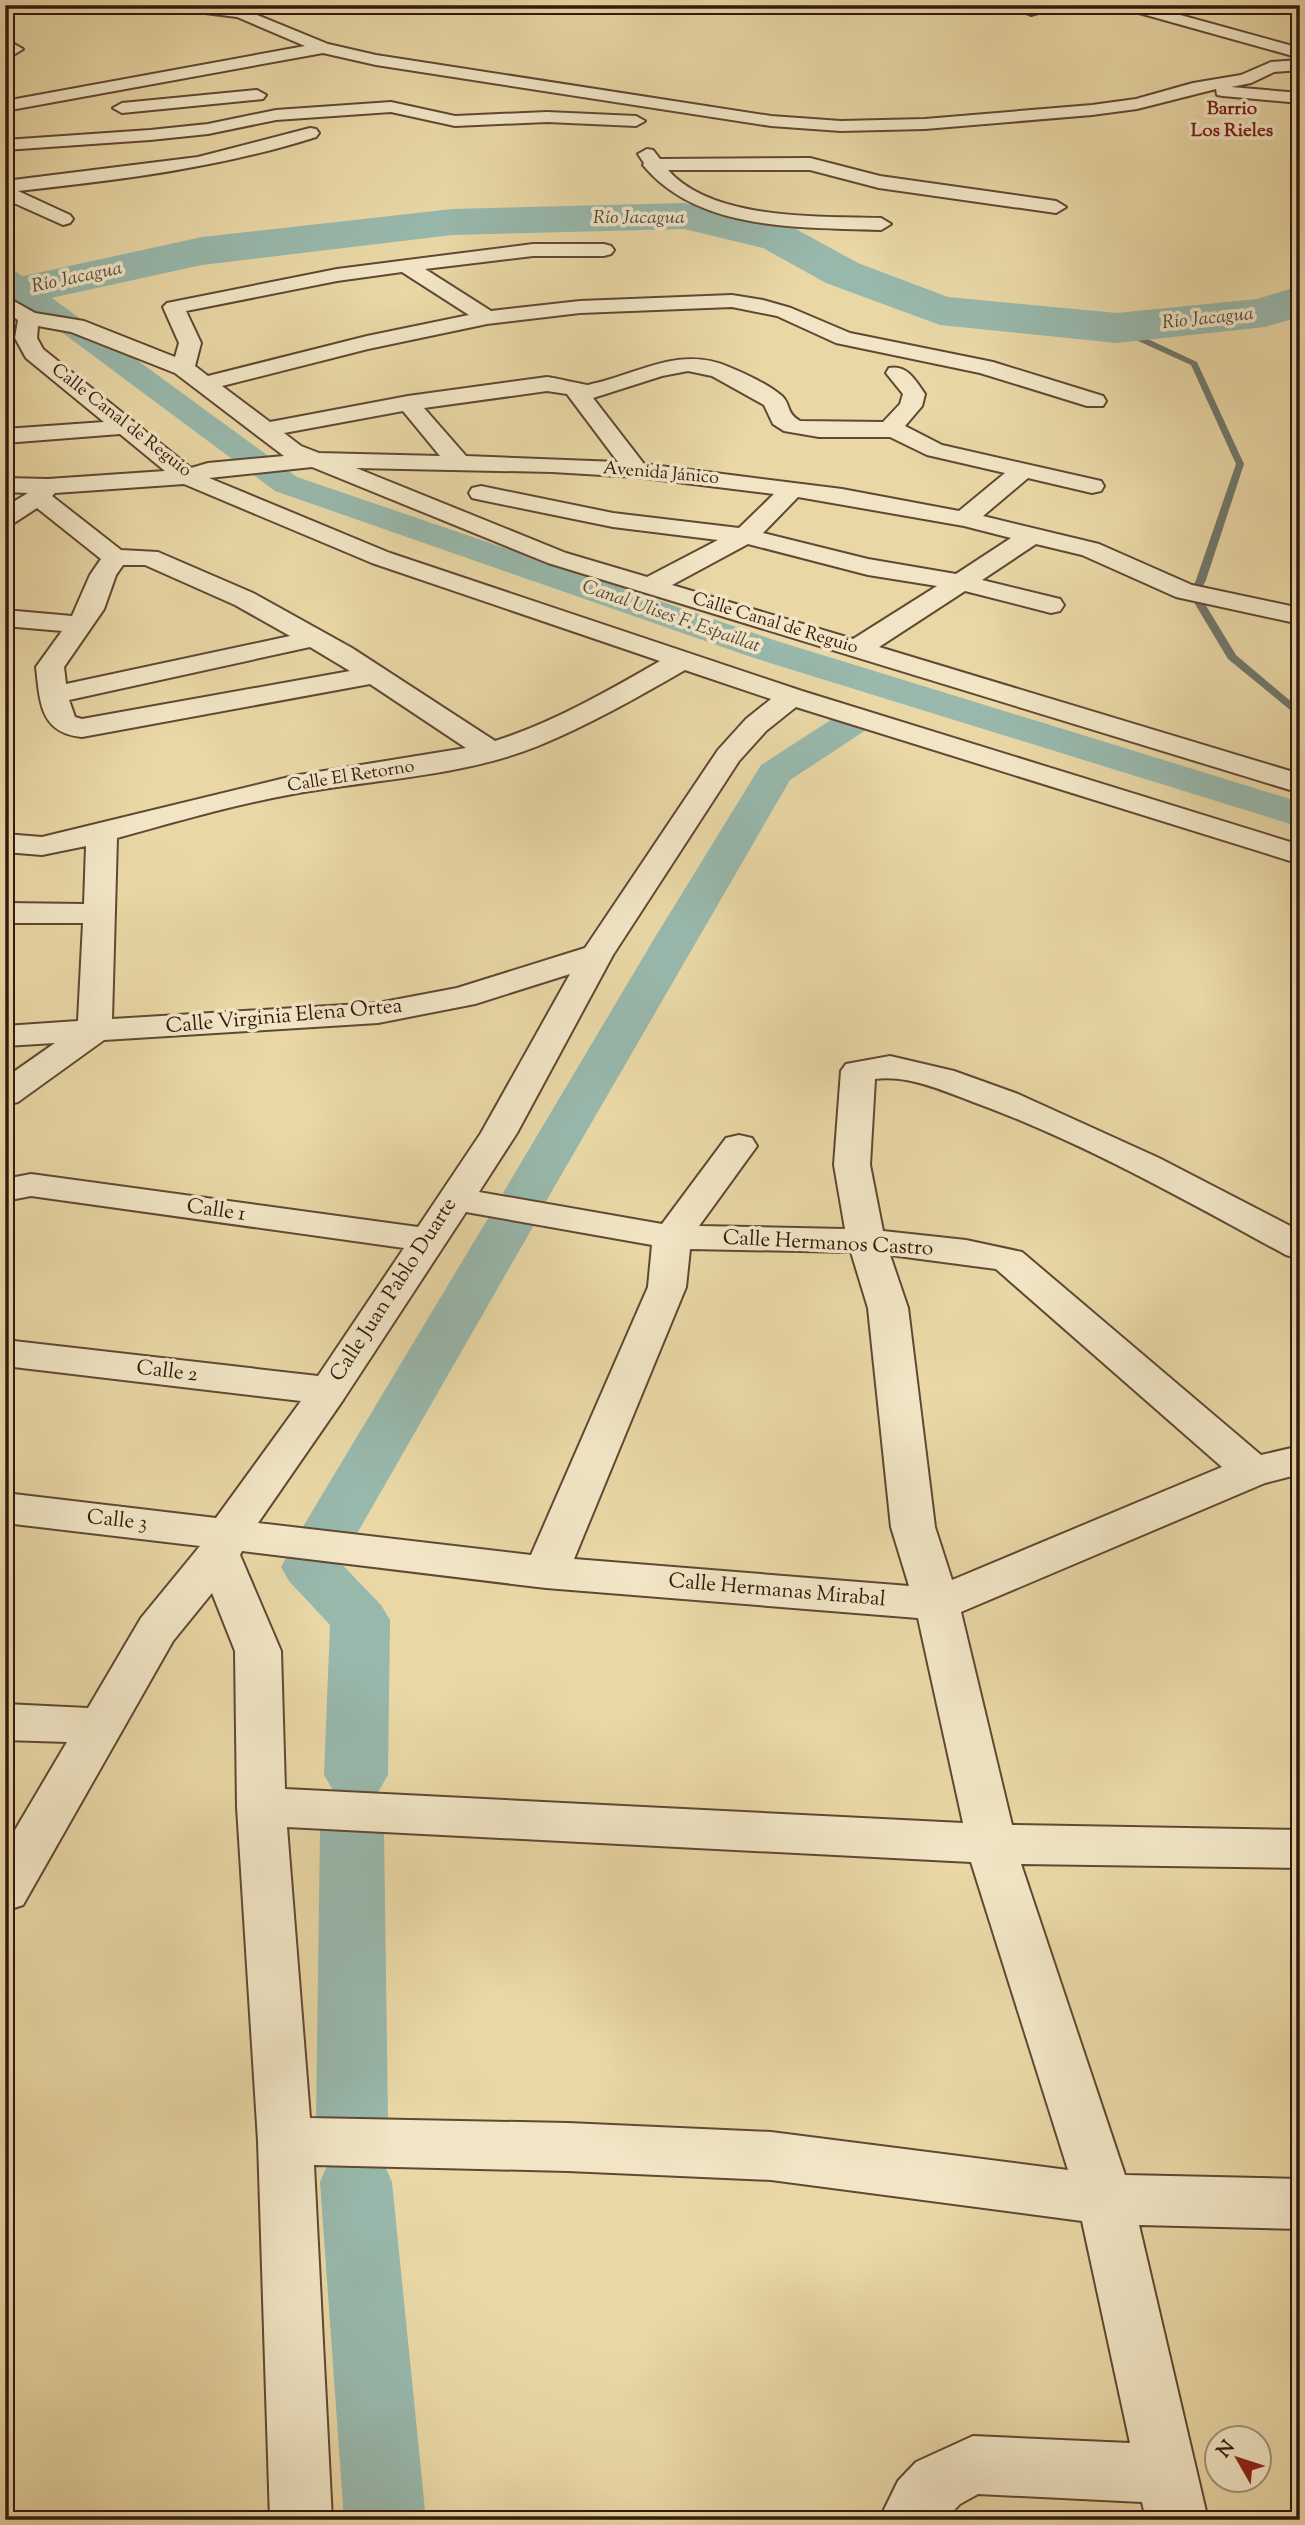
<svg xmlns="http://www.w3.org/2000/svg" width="1305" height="2525" font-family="'Sorts Mill Goudy',serif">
<rect width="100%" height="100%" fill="#e9d7a6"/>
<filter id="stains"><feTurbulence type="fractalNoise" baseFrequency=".00286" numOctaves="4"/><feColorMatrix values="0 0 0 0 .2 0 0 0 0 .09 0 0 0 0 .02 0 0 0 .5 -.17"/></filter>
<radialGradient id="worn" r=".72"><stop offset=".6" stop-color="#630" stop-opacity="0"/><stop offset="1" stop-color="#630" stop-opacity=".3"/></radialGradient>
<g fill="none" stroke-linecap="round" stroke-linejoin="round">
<!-- stream -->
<polygon fill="#70786c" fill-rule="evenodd" points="1114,326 1120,326 1197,362 1244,464 1206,580 1199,594 1236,655 1300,709 1300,718 1228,659 1189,594 1196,580 1236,464 1191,365 1114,330"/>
<!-- canal -->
<g fill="#98b8ac" fill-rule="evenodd">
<polygon points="5,269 15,271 297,477 777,641 1300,802 1300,827 751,657 275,491 5,290"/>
<polygon points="850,713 863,716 869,724 863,732 790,780 545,1203 528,1208 511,1203 503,1193 654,939 761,765 837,716"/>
<polygon points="509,1210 527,1214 534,1225 359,1530 350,1544 330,1550 310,1544 301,1530 484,1225 491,1214"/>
<polygon points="310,1547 331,1553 381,1605 390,1620 388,1775 378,1792 356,1799 334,1792 324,1775 330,1625 289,1581 281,1567 289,1553"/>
<polygon points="352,1804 375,1811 384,1829 388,2121 377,2143 357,2150 382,2159 392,2182 426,2520 344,2520 320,2182 330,2159 351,2152 327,2143 316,2121 320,1829 329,1811"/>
</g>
<!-- river -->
<polygon fill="#98b8ac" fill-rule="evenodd" points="684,203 794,228 858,263 948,297 1117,313 1257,299 1300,286 1300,317 1265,327 1117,343 940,325 826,283 763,248 684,229 452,235 202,265 5,308 5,280 202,237 452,209"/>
<!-- minor casing -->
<g stroke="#604833" stroke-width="4">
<g id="minor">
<polygon points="173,5 240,8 328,44 376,55 771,116 841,121 925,119 1092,105 1136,99 1193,83 1241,75 1271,62 1300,60 1300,70 1274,72 1251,83 1231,87 1300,93 1300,103 1223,96 1217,95 1216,89 1137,109 1092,115 925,129 841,131 771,126 376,65 323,53 5,111 5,101 305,46 237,17 181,10"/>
<polygon points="1008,5 1058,5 1055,8 1031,15"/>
<polygon points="1118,5 1144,5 1300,48 1300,58 1121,8"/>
<polygon points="5,39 23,49 15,54 5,50"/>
<polygon points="257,90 266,95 263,99 122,113 113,108 122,103"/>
<polygon points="391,102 455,116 547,112 636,116 645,121 636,126 547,122 455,126 391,112 276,120 208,134 150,140 5,150 5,140 150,130 208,124 276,110"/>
<path d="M310,128L316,129L319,133L316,137C219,168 120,180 18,191L70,215L73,219L70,223L63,225L5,199V181L198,157Z"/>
<path d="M647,149L653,150L660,159L810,158L880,176L1056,201L1066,207L1056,213L879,188L810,170H668C713,221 819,216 881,218L891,224L881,230C801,227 698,232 643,165L644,163L638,154Z"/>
<path d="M533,244H604L611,246L614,250L611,254L604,256H533L425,269L491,311L580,301L732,295L763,300L791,308L850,333L993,362L1103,396L1106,401L1103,406H1087L980,373L836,343L777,316L732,307L580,313L487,324L368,349L222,386L270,422L408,396L547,377C556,378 585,385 588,385C637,375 679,345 729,367C746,374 768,384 782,396C791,405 786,413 800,421L883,422L900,404L903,394L886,373L889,368C907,364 916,381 925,394L922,406L905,426L942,445L1101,481L1104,486L1101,491L1092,493L1028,478L983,516L1099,544L1192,585L1300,608V624L1176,597L1082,555L1036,544L982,580L1060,599L1064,605L1060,611L1051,613L965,591L879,647L1300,774V793L548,563L312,467L209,478L390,553L802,691L1300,845V864L796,707L766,731L739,761L613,955L517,1133L479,1192L662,1224L726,1138L739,1135L752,1138L757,1146L699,1226L845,1229L834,1165L841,1071L846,1064L890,1056L954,1071L1018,1094L1159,1158L1300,1231V1259L1286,1255C1183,1199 1079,1140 968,1100C939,1089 907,1075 875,1079L870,1165L883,1231L966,1240L1022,1252L1261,1455L1300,1446V1474L1265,1483L961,1612L1012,1825L1300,1830V1868L1021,1864L1125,2175L1300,2179V2229L1139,2225L1208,2520H1146L1142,2502L978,2494L960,2504L945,2520H879L898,2481L916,2462L973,2436L1130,2443L1082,2221L771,2180L568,2171L314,2165L332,2520H270L258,2141L237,1807L235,1651L212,1593L173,1641L23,1905L5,1911V1847L67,1742L5,1740V1704L88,1708L141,1618L200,1546L5,1523V1493L216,1518L301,1401L5,1366V1340L318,1376L404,1248L31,1196L5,1201V1179L31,1174L418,1227L481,1133L570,974L475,1004L378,1023L104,1040L18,1102L5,1105V1078L55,1043L5,1046V1026L78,1021L83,923H5V903L84,904L86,846L42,855L5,852V834L42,837L293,776L466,748L370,684L82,737C40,733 40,702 36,667L62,631L5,626V610L72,616L90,575L101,559L37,508L14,523L5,525V507L28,493L5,492V478L48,479L165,471L120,434L5,443V429L104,422L26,358L15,338L18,320L5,312V296L35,313L84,321L175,357L179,343L163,307L167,303L337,269ZM402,272L469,315L367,336L208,376L195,366L201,343L186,311L337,281ZM38,326L71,332L175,373L284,456L208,463L191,468L43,349L37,338ZM688,371L712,376L764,405L773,424L784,431L819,437H890L927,455L1005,473L959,511L842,489L644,464L593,398L662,376ZM547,391L567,394L618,462L466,456L424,408ZM403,411L440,456L319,453L301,446L284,433ZM356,468L552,472L636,477L774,494L739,528L613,513L481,486L472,488L469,493L472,498L481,500L613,527L718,540L647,577L566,553ZM184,484L372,563L660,661C608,691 552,723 495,741L352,648L253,593L158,552L121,550L52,496L55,493ZM798,497L964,526L1011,538L956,574L868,559L763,533ZM748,544L868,575L937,586L853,639L672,585ZM123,565H145L235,605L290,636L66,684L64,667L104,609L116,575ZM310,647L350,671L82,719L75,717L69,700ZM685,670L771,699L746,719L718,750L585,948L457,988L378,1003L112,1019L117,838C175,822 233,805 293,794C374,779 461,777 538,746C589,725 638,697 685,670ZM466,1212L652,1245L648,1287L531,1555L258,1523L343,1400ZM690,1249L851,1252L868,1308L891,1527L909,1586L574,1559L686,1287ZM890,1255L996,1269L1222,1467L952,1580L935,1527L908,1308ZM242,1551L546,1588L918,1618L963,1823L285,1789L281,1651L240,1555ZM287,1827L971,1862L1068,2170L771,2132L568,2123L310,2118Z"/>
</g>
</g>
<!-- minor -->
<use href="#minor" fill="#f1e5c5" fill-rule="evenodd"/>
</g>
<g text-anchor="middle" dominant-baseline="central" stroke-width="7" stroke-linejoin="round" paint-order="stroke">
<!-- far-street labels -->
<g font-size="18" fill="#33180d" stroke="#f1e5c5">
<text transform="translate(121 421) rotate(38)">Calle Canal de Reguio</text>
<text transform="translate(661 474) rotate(5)">Avenida Jánico</text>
<text transform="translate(775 624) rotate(17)">Calle Canal de Reguio</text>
<text transform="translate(351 777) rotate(-9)">Calle El Retorno</text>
</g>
<!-- far-neighbourhood labels -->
<g font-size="19" font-weight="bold" fill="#7a1f14" stroke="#f1e5c5">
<text x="1232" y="109">Barrio<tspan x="1232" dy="22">Los Rieles</tspan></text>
</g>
<!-- far-water labels -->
<g font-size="19" font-style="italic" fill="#51483d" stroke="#f1e5c5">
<text x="639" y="218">Río Jacagua</text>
<text transform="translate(77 278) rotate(-12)">Río Jacagua</text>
<text transform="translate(1208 319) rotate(-6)">Río Jacagua</text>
<text transform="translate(671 617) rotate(19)">Canal Ulises F. Espaillat</text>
</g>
<!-- street labels -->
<g font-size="21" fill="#33180d" stroke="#f1e5c5">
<text transform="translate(284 1017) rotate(-5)">Calle Virginia Elena Ortea</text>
<text transform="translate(216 1211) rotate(8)">Calle 1</text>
<text transform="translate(828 1244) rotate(3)">Calle Hermanos Castro</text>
<text transform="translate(394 1290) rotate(-57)">Calle Juan Pablo Duarte</text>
<text transform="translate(167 1372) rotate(7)">Calle 2</text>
<text transform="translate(117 1521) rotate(6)">Calle 3</text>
<text transform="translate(777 1591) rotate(5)">Calle Hermanas Mirabal</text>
</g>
</g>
<!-- margin -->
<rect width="1305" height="2525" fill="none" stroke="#e9d7a6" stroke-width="28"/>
<rect x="7" y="7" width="1291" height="2511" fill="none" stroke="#33180d" stroke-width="3.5"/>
<rect x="14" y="14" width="1277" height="2497" fill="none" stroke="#33180d" stroke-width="2"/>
<!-- north arrow -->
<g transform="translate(1238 2459) rotate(309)"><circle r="33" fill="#f1e5c5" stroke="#a5937b" stroke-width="2"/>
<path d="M0-5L12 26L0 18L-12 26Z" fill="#8f2418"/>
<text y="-10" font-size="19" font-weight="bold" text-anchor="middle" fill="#33180d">N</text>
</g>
<rect width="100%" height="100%" filter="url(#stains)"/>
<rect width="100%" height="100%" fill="url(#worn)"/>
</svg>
